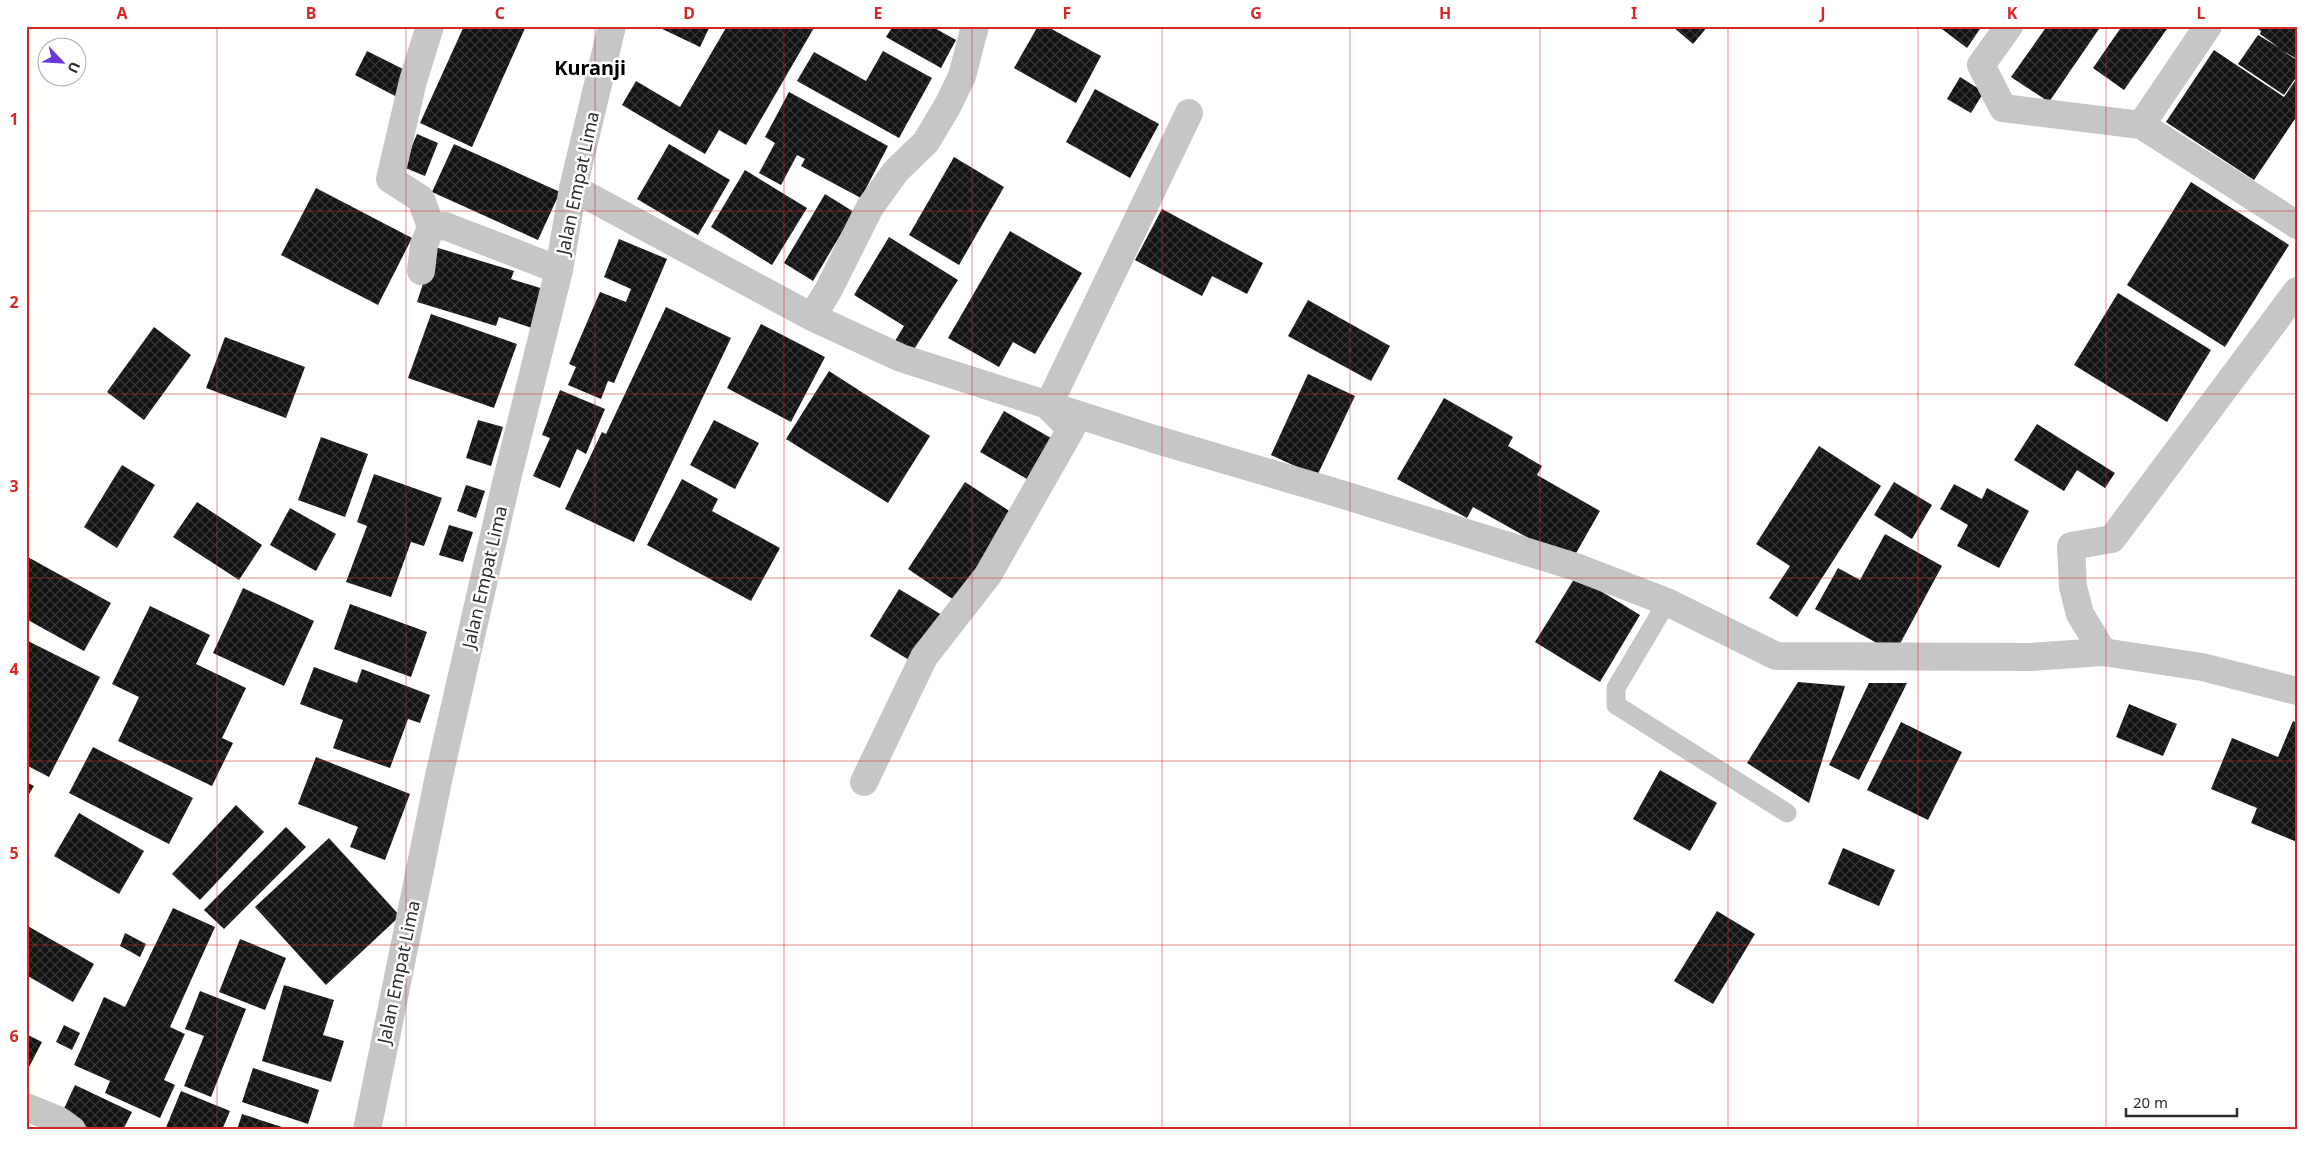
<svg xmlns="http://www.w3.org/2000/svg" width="2323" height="1156" font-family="'Noto Sans',sans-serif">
<defs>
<pattern id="building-cross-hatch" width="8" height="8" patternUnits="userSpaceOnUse" patternTransform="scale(1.25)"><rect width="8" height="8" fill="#131313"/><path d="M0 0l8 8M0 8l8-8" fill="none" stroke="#363636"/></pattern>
</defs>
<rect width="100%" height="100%" fill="#fff"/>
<!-- building -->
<g fill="url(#building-cross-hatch)">
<polygon points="464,26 526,26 472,147 420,123"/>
<polygon points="656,26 710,26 700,47"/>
<polygon points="727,26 815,26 746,145 719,130 705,154 622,105 636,81 680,107"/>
<polygon points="893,26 931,26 956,40 941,68 886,37"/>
<polygon points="1038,26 1046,26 1101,56 1076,103 1014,68"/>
<polygon points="1672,26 1708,26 1693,44"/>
<polygon points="1938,26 1982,26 1967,48"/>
<polygon points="2047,26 2101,26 2049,102 2011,77"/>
<polygon points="2122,26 2169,26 2124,90 2093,68"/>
<polygon points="2254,26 2297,26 2297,59 2281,50 2297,60 2297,76 2284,95 2238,64 2258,35 2278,47 2260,34 2261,31"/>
<polygon points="2214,50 2284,97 2297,78 2297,116 2254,180 2166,122"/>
<polygon points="367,51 409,72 397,97 355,75"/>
<polygon points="883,51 932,78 899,138 797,81 814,52 866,81"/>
<polygon points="1960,77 1984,92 1971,113 1947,99"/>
<polygon points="1095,89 1159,124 1130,178 1066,142"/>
<polygon points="789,92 888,146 861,198 801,166 805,159 797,155 781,185 759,173 775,143 765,137"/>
<polygon points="417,134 438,143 425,176 403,167"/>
<polygon points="454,144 560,192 538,240 432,192"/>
<polygon points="669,144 730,180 698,235 637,199"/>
<polygon points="954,157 1004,187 959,265 909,235"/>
<polygon points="745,170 807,208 772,265 711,227"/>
<polygon points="2191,182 2289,245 2225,347 2127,285"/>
<polygon points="316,188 412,238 378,305 281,255"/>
<polygon points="825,194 854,212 813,281 784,263"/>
<polygon points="1162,209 1263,263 1247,294 1212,276 1202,296 1135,260"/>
<polygon points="1010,231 1082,273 1035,354 1013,342 999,367 948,338"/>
<polygon points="889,237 958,280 913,351 895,341 904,326 854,295"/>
<polygon points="619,239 667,259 614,383 608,381 601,399 568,385 576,367 569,364 600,292 626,302 631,289 604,277"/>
<polygon points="435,247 514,271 511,279 547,290 535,329 499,317 496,326 417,302"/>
<polygon points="2118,293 2211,350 2167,422 2074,365"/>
<polygon points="1308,300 1390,346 1371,381 1288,336"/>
<polygon points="666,307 731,338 634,542 565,509 602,432 606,434"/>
<polygon points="431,314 517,344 494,408 408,378"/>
<polygon points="761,324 825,357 791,422 727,388"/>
<polygon points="154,327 191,355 144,420 107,392"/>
<polygon points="225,337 305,367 286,418 206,388"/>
<polygon points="829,371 930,436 888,503 786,439"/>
<polygon points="1308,374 1355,396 1317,476 1271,455"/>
<polygon points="560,390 605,409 586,454 577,449 560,488 533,476 550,438 542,435"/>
<polygon points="1444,398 1513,437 1508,446 1542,466 1537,475 1600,511 1571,562 1473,507 1467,518 1397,479"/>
<polygon points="1004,411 1051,438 1027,479 980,452"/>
<polygon points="478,420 503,427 491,466 466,458"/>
<polygon points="714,420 759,443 735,489 690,465"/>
<polygon points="2037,424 2115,473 2105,488 2077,470 2064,491 2014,460"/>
<polygon points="321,437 368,454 345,517 298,500"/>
<polygon points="1819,446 1881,486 1797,617 1769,598 1790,566 1756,544"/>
<polygon points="122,465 155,485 117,548 84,527"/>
<polygon points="374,474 442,498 424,546 411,542 391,597 346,582 367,526 357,522"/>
<polygon points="682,479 718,499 712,511 780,548 751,601 647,545"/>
<polygon points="965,482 1014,514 957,602 908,569"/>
<polygon points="1894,482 1932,505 1912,539 1874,515"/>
<polygon points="1954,484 1982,499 1987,488 2029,511 1999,568 1957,546 1968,525 1940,509"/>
<polygon points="466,485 485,491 476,518 457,511"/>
<polygon points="197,502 262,545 239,580 173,537"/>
<polygon points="290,508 336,534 316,571 270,545"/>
<polygon points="449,525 473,532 463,562 439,555"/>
<polygon points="1885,534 1942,566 1895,653 1815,609 1838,568 1860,580"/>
<polygon points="26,556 111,603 84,651 26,619"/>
<polygon points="1576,576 1640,615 1600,682 1535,642"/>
<polygon points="243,588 314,621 284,686 213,653"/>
<polygon points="899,589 942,615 914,663 870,636"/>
<polygon points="350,604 427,632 411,677 334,649"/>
<polygon points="150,606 210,635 196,664 246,688 222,738 233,743 212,786 118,741 139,697 112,684"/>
<polygon points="26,640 100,677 49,777 26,765"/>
<polygon points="314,667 357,683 362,669 430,695 420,723 408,719 390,768 333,748 343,720 300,704"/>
<polygon points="1798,682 1845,686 1809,803 1747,763"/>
<polygon points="1869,683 1907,683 1859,780 1829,765"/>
<polygon points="2129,704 2177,724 2163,756 2116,737"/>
<polygon points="2293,721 2297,723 2297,842 2251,823 2257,808 2211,789 2232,738 2278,757"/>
<polygon points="1901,722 1962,752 1928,820 1867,790"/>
<polygon points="93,747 193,798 169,844 69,793"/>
<polygon points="316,757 410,794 385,860 350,847 358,827 298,804"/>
<polygon points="1660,770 1717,803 1690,851 1633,819"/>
<polygon points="26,782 34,786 26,799"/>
<polygon points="236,805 264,832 200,900 172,874"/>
<polygon points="79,813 144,851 119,894 54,856"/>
<polygon points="286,827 306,847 224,929 204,910"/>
<polygon points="329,838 400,916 326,985 255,907"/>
<polygon points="1843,848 1895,870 1879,906 1828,884"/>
<polygon points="173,908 215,927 170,1027 185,1034 164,1080 175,1085 160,1118 105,1093 110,1081 74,1065 104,997 125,1007"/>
<polygon points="1717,911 1755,934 1713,1004 1674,981"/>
<polygon points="26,925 94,964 73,1002 26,975"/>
<polygon points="125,933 146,944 140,957 120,946"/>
<polygon points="240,939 286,958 265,1010 219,992"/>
<polygon points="284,985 334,1000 323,1035 344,1041 331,1082 262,1061"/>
<polygon points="200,991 246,1009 211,1097 184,1086 204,1036 185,1029"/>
<polygon points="64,1025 80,1033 72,1050 56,1042"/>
<polygon points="26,1034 42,1042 26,1073"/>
<polygon points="253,1068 319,1090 308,1124 242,1102"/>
<polygon points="75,1085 132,1112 123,1130 93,1130 61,1115"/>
<polygon points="181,1091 230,1111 222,1130 165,1130"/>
<polygon points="242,1114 288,1129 288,1130 237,1130"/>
</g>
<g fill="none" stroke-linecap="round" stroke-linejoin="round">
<!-- service -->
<polyline stroke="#c6c6c6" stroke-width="19" points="1667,602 1616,688 1616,705 1787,813"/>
<!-- minor -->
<g stroke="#c6c6c6" stroke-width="28">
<polyline points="430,26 413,81 390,179 421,199 431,227"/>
<polyline points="2009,26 1981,65 2003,108 2141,125 2297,225"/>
<polyline points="2141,125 2208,26"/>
<polyline points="573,188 812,317 901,358 1154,439 1334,492 1576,567 1667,602 1776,656 2030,657 2103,652 2202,667 2297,691"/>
<polyline points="421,271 424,245 431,227 445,226 559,270"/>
<polyline points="812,317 829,289 870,207 896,171 926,142 948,105 962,76 975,26"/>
<polyline points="2103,652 2080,614 2073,587 2071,546 2112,539 2297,291"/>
<polyline points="864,782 924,657 988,575 1071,429 1048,406 1189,113"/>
<polyline points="26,1107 58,1120 72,1130"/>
<polyline points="367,1130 439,776 506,483 559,270 573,188 612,26"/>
</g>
</g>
<!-- grid -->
<path fill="none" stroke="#d62828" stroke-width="1" stroke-opacity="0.55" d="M217,26V1130M406,26V1130M595,26V1130M784,26V1130M972,26V1130M1162,26V1130M1350,26V1130M1540,26V1130M1728,26V1130M1918,26V1130M2106,26V1130M26,211H2297M26,394H2297M26,578H2297M26,761H2297M26,945H2297"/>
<g text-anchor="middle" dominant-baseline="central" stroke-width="5" stroke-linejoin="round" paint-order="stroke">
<!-- street labels -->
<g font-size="18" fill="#2c2c2c" stroke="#fff">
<text transform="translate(577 183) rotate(-78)">Jalan Empat Lima</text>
<text transform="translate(484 577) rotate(-77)">Jalan Empat Lima</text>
<text transform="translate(398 972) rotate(-78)">Jalan Empat Lima</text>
</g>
<!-- quarter labels -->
<g font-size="20" font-weight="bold" fill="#000" stroke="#fff">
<text x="590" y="67">Kuranji</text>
</g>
</g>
<!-- border -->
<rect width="2323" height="1156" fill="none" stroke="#ffffff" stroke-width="55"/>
<!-- north arrow -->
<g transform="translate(62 62) rotate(115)"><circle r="24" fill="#ffffff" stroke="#ababab"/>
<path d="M0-4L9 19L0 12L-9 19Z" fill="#6a39d8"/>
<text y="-8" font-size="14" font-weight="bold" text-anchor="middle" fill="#2c2c2c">U</text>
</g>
<!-- scale -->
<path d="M2126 1108v8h111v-8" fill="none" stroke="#2c2c2c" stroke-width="2.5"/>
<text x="2133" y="1108" font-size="15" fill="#2c2c2c" stroke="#ffffff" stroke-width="4" paint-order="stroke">20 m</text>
<rect x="28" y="28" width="2268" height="1100" fill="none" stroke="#d62828" stroke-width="2"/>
<g font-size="16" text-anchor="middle" font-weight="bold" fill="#d62828">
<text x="122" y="19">A</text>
<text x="311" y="19">B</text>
<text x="500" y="19">C</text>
<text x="689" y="19">D</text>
<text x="878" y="19">E</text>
<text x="1067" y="19">F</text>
<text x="1256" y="19">G</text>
<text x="1445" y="19">H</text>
<text x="1634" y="19">I</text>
<text x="1823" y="19">J</text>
<text x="2012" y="19">K</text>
<text x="2201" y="19">L</text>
<text x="14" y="125">1</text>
<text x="14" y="308">2</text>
<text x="14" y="492">3</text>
<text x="14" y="675">4</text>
<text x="14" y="859">5</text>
<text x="14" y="1042">6</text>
</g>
</svg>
